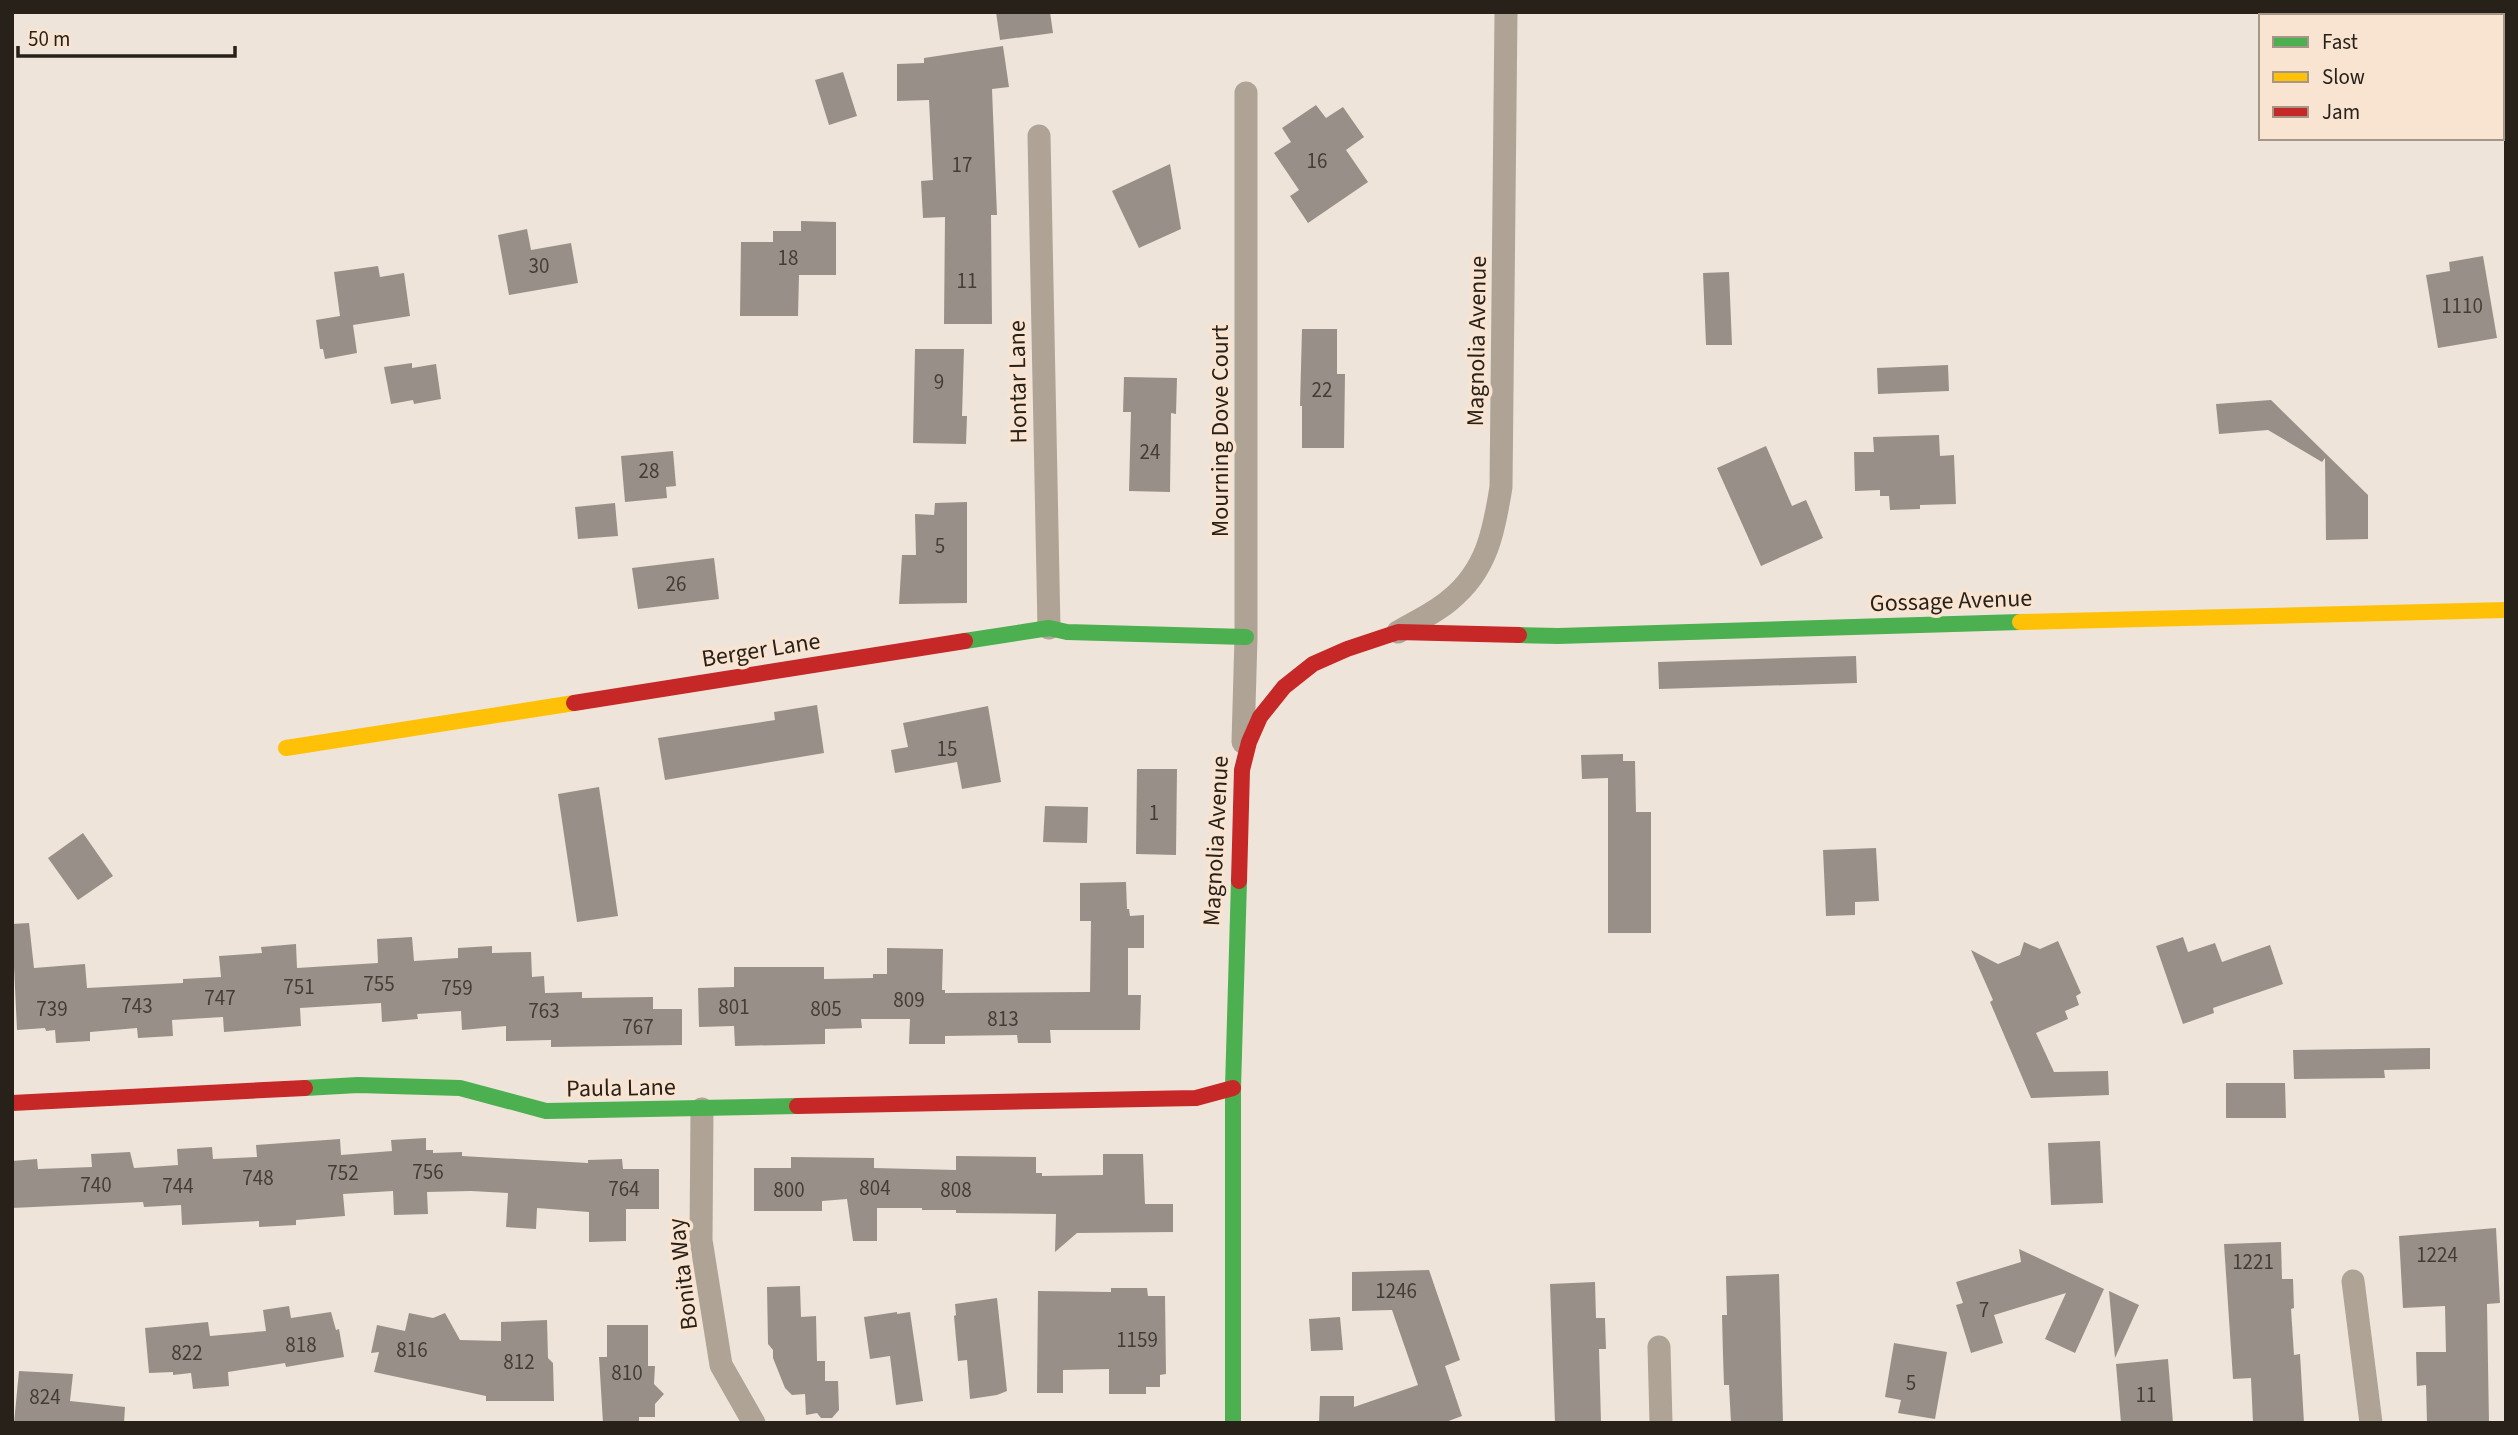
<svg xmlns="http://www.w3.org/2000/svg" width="2518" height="1435" font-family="'Source Sans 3',sans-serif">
<rect width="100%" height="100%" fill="#efe4d9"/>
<!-- building -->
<g fill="#989088">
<polygon points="996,12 1050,12 1053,33 1000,40"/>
<polygon points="1003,46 1009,87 992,89 997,215 991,215 992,324 944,324 945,217 923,218 921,181 933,180 929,100 897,101 897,64 924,63 924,58"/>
<polygon points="843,72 857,116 829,125 815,80"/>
<polygon points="1316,105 1326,118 1343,107 1364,137 1346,150 1368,182 1308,223 1290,196 1299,190 1274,153 1291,142 1282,128"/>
<polygon points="1170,164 1181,229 1139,248 1112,191"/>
<polygon points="801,221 836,222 836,275 799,275 798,316 740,316 741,242 773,242 773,231 801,231"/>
<polygon points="527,229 531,250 571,243 578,283 509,295 498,235"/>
<polygon points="2483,256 2497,338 2438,348 2426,275 2450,271 2449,262"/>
<polygon points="378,266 380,277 404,273 410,316 353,325 357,353 325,359 323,349 320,349 316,320 340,316 334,272"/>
<polygon points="1729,272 1732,345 1706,345 1703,273"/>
<polygon points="1302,329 1337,329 1337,374 1345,374 1344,448 1302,448 1302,406 1300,406"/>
<polygon points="915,349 964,349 962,416 967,416 966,444 913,443"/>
<polygon points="412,363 412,368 436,364 441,399 414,404 413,400 391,404 384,367"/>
<polygon points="1948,365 1949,391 1878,394 1877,368"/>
<polygon points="1124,377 1177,378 1176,414 1171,413 1170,492 1129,491 1131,412 1123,412"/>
<polygon points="2271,400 2368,495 2368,539 2326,540 2325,458 2322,462 2268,430 2219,434 2216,404"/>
<polygon points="1939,435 1940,456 1954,455 1956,504 1920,505 1920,509 1890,510 1889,496 1880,496 1880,490 1855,491 1854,452 1874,452 1873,437"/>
<polygon points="1766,446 1792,506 1806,500 1823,538 1761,566 1717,468"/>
<polygon points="673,451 676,486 666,487 667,498 625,502 621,456"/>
<polygon points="967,502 967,603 899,604 902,555 916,555 915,514 934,515 935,503"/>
<polygon points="615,503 618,536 578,539 575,507"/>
<polygon points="714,558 719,599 638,609 632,568"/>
<polygon points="1856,656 1857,683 1659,689 1658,662"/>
<polygon points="817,705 824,753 665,780 658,738 775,720 774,712"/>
<polygon points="988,706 1001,782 962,789 957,762 895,773 891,750 908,747 903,723"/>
<polygon points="1623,754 1623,761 1635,761 1636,812 1651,812 1651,933 1608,933 1608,778 1582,779 1581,755"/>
<polygon points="1137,769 1177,769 1176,855 1136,854"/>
<polygon points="599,787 618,916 577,922 558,794"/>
<polygon points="1045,806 1088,807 1087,843 1043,842"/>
<polygon points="83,833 113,876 78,900 48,858"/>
<polygon points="1876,848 1879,901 1855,902 1855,915 1826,916 1823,850"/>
<polygon points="1126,882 1127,909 1129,909 1130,916 1144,915 1144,948 1128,948 1128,995 1141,995 1140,1030 1050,1030 1051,1043 1018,1043 1017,1035 945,1036 945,1044 909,1044 910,1019 861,1019 862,1028 825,1029 825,1044 735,1046 734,1026 699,1027 698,988 734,987 734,967 824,967 824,979 873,978 873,974 887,974 887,948 943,949 942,990 945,990 945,993 1090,992 1091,921 1080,921 1080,883"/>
<polygon points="29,923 34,968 85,964 87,988 183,983 183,979 221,977 219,956 262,953 261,947 296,944 297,968 378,963 377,939 412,937 414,961 458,958 458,948 492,946 492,953 531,952 532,977 544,976 545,993 582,992 582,998 653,997 653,1009 682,1009 682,1045 551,1047 551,1040 506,1041 506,1026 462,1030 461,1011 417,1014 418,1019 382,1022 381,1003 300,1008 301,1026 224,1032 223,1017 172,1020 173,1036 138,1038 137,1028 90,1032 90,1041 56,1043 55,1030 46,1031 45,1028 17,1030 12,924"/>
<polygon points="2183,937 2188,952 2215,943 2222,962 2270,945 2283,984 2213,1008 2214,1013 2183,1024 2156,946"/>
<polygon points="2058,941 2081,993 2076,996 2079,1005 2065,1011 2068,1019 2036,1033 2054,1072 2108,1071 2109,1095 2031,1098 1990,1002 1993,1000 1971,950 1998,964 2020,955 2024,942 2040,949"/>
<polygon points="2430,1048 2430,1069 2384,1070 2385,1078 2294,1079 2293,1050"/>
<polygon points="2226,1083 2285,1083 2286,1118 2226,1118"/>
<polygon points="426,1138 426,1150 433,1150 433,1153 462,1152 462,1156 588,1163 588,1160 622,1159 623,1169 659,1169 659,1209 626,1209 626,1241 589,1242 589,1212 537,1208 536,1229 506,1227 508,1193 471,1191 427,1192 428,1214 394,1215 393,1191 343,1194 345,1216 296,1220 296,1225 259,1227 259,1221 182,1225 181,1205 144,1207 143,1202 12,1208 12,1161 37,1159 38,1169 92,1167 91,1154 130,1152 134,1168 178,1165 177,1149 212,1147 213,1159 257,1157 256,1145 340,1139 341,1155 392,1151 391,1140"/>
<polygon points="2100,1141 2103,1203 2051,1205 2048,1143"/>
<polygon points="1103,1154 1143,1154 1145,1204 1173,1204 1173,1232 1077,1233 1055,1252 1056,1214 956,1213 956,1210 922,1210 922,1208 877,1208 877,1241 853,1241 847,1199 822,1201 822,1211 754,1211 754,1168 791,1168 791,1157 874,1158 874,1168 956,1170 956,1156 1036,1157 1036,1173 1042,1173 1042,1176 1103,1175"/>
<polygon points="2496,1228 2500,1303 2487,1304 2489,1423 2427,1423 2426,1385 2417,1386 2416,1352 2446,1352 2445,1306 2403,1308 2399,1236"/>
<polygon points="2281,1242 2282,1279 2293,1279 2294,1308 2291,1309 2294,1355 2300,1354 2304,1423 2253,1423 2251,1378 2233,1379 2224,1244"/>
<polygon points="2019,1249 2104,1289 2075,1353 2045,1339 2066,1293 1994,1315 2003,1343 1971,1353 1956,1305 1963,1303 1956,1282 2021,1262"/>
<polygon points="1429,1270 1460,1360 1445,1366 1462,1416 1443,1423 1319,1423 1320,1396 1354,1396 1354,1407 1418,1385 1392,1310 1352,1311 1352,1272"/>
<polygon points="1779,1274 1783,1423 1731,1423 1729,1385 1724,1385 1723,1355 1722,1315 1727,1315 1726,1276"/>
<polygon points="1595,1282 1596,1318 1605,1318 1606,1349 1599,1349 1601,1423 1555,1423 1550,1284"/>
<polygon points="800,1286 801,1317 816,1316 817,1361 825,1361 825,1381 838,1381 839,1410 832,1418 821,1418 817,1413 806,1415 805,1394 792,1395 785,1388 773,1358 773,1350 768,1344 767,1287"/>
<polygon points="1111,1288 1147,1288 1148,1296 1165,1296 1166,1374 1160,1375 1160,1387 1146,1387 1146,1394 1109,1394 1109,1369 1063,1370 1063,1393 1037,1393 1038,1291 1111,1292"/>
<polygon points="2109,1291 2139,1305 2115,1358"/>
<polygon points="997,1298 1007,1391 997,1395 970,1399 967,1360 958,1361 954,1316 956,1315 955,1304"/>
<polygon points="289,1306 291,1318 331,1312 336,1330 339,1329 344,1357 286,1367 285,1363 228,1372 229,1386 193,1389 191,1373 173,1375 173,1372 149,1373 145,1328 208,1322 210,1336 266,1331 263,1310"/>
<polygon points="897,1312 897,1314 910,1312 923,1401 896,1405 890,1356 870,1359 864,1317"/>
<polygon points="409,1313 433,1318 445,1313 460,1340 501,1341 501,1322 547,1320 548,1358 553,1363 554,1401 486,1401 486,1396 374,1372 379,1352 371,1353 377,1325 405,1331"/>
<polygon points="1340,1317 1343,1350 1311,1351 1309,1319"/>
<polygon points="607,1325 648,1325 648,1366 655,1366 654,1384 664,1394 655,1404 655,1417 639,1417 639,1423 603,1423 599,1357 607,1357"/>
<polygon points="1894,1343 1947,1352 1935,1419 1898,1413 1901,1400 1885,1397"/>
<polygon points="2168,1359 2173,1423 2121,1423 2116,1364"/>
<polygon points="19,1371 73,1374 70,1401 125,1407 124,1423 14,1423"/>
</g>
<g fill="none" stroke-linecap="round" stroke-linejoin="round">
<!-- street -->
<g stroke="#afa395" stroke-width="23">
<polyline points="1039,136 1049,628"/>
<path d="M1398,632C1415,622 1435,613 1450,600C1487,570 1494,531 1501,487L1506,12"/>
<polyline points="1243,742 1246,637 1246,93"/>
<polyline points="702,1109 701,1240 721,1365 754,1423"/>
<polyline points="2353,1281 2371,1423"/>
<polyline points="1659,1347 1661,1423"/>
</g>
<!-- fast -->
<g stroke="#4caf50" stroke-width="16">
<polyline points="1519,635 1558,636 2020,622"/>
<polyline points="965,641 1049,628 1067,632 1246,637"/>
<polyline points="305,1088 358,1085 460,1088 546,1111 797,1106"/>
<polyline points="1233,1423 1233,1088 1239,881"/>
</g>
<!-- slow -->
<g stroke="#ffc107" stroke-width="16">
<polyline points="2020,622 2506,610"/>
<polyline points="286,748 574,703"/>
</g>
<!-- jam -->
<g stroke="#c62828" stroke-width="16">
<polyline points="574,703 965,641"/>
<polyline points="1239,881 1242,770 1249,742 1260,717 1284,687 1313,664 1347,649 1398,632 1519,635"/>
<polyline points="12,1103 305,1088"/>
<polyline points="797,1106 1196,1098 1233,1088"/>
</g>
</g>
<g text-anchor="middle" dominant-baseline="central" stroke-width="7" stroke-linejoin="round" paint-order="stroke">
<!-- number labels -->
<g font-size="21" fill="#443d36">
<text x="1317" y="161">16</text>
<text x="962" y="165">17</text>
<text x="788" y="258">18</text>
<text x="539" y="266">30</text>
<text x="967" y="281">11</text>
<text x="2462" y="306">1110</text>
<text x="939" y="382">9</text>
<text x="1322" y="390">22</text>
<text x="1150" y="452">24</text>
<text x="649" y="471">28</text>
<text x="940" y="546">5</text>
<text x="676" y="584">26</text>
<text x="947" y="749">15</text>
<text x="1154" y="813">1</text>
<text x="379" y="984">755</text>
<text x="299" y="987">751</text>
<text x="457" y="988">759</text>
<text x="220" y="998">747</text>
<text x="909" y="1000">809</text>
<text x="137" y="1006">743</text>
<text x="734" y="1007">801</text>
<text x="52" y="1009">739</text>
<text x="826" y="1009">805</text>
<text x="544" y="1011">763</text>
<text x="1003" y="1019">813</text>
<text x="638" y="1027">767</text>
<text x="428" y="1172">756</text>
<text x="343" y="1173">752</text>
<text x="258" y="1178">748</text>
<text x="96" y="1185">740</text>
<text x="178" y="1186">744</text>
<text x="875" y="1188">804</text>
<text x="624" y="1189">764</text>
<text x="789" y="1190">800</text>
<text x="956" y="1190">808</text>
<text x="2437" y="1255">1224</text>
<text x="2253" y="1262">1221</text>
<text x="1396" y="1291">1246</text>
<text x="1984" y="1310">7</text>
<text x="1137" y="1340">1159</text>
<text x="301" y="1345">818</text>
<text x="412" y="1350">816</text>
<text x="187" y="1353">822</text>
<text x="519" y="1362">812</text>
<text x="627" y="1373">810</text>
<text x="1911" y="1383">5</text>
<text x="2146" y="1395">11</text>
<text x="45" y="1397">824</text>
</g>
<!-- street labels -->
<g font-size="24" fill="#28211a" stroke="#f8e4d0">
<text transform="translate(1477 341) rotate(-89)">Magnolia Avenue</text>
<text transform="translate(1018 382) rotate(-91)">Hontar Lane</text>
<text transform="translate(1220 431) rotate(-90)">Mourning Dove Court</text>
<text transform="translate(1951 601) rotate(-2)">Gossage Avenue</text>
<text transform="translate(761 650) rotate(-9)">Berger Lane</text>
<text transform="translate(1216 841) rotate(-87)">Magnolia Avenue</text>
<text transform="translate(621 1088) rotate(-1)">Paula Lane</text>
<text transform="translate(683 1274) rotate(-97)">Bonita Way</text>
</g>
</g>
<!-- border -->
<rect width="2518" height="1435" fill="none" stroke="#28211a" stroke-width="28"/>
<!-- legend -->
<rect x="2259" y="14" width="245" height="126" fill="#f8e4d0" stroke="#a59687" stroke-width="2"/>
<rect x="2273" y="37" width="35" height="10" fill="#4caf50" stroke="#a59687" stroke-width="2"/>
<text x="2322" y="49" font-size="21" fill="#28211a">Fast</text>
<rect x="2273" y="72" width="35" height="10" fill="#ffc107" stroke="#a59687" stroke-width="2"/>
<text x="2322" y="84" font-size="21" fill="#28211a">Slow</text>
<rect x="2273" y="107" width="35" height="10" fill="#c62828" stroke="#a59687" stroke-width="2"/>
<text x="2322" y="119" font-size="21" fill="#28211a">Jam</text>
<!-- scale -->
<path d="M18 46v10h217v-10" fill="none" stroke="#28211a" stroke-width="3.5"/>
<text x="28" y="46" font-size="21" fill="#28211a" stroke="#f8e4d0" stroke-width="5" paint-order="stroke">50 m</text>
</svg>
